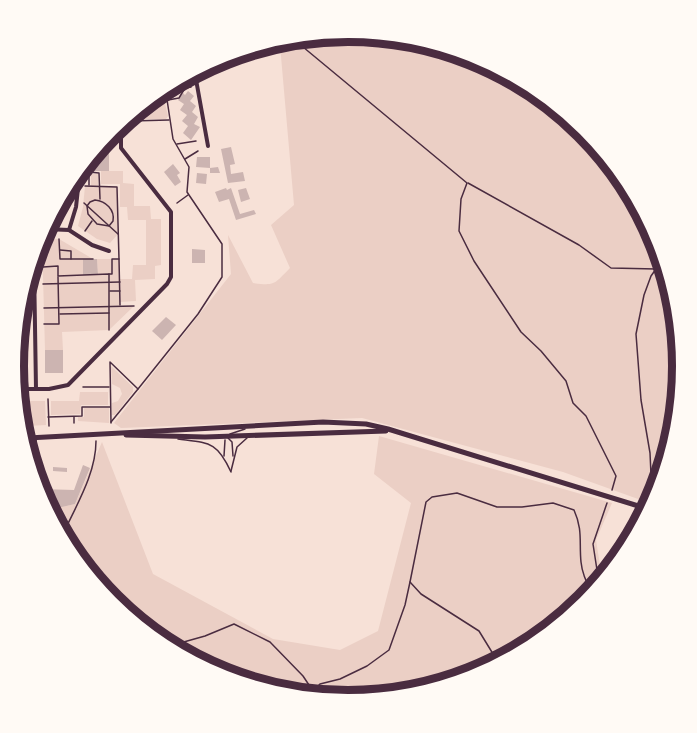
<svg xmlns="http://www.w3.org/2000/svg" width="697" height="733" font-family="Bitter,serif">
<rect width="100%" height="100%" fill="#f7e1d7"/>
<!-- green -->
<g fill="#ebcfc5">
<path d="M349,32L477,57L586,130L658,239L662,256L661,262L663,263L683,367L658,495L652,504L563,472L362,418L121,428L114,423L231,274L228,235L253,283C276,286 274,284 290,268L271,225L294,205L280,45Z"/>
<polygon points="163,95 168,116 166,119 136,119 132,117"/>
<polygon points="101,171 123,171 123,183 134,184 134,206 150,206 151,219 161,219 161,265 155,266 155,279 135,280 136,301 120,302 120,306 134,306 109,330 62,332 63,350 45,350 42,239 59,239 93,259 98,275 97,259 119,259 120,279 132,279 133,265 146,265 146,220 128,220 127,207 120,207 120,184 101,184"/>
<polygon points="91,174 98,174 98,186 117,187 118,234 110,243 97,239 78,226 83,207 85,186 91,186"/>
<polygon points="21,329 23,329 24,372 15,373 14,366"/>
<polygon points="111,366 133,387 133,392 115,415 112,415 112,403 118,401 122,394 120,388 112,384"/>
<polygon points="80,392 108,392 108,405 81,405 80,414 51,415 51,401 79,401"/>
<polygon points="27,401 45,401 46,425 27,426"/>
<polygon points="84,408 109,408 109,423 78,421 78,417 84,417"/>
<polygon points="379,436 612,503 596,540 602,578 585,604 476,676 348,701 220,676 111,603 49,510 75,504 102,442 153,574 273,639 340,650 378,631 411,503 374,474"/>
</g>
<!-- building -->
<g fill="#ccb4b1">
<polygon points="188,91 194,96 190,101 196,106 192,112 198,117 194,124 200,127 191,140 183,133 188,126 182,121 187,115 180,110 184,104 178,100 183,93 185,95"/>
<polygon points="109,134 109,171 94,171 94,156"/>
<polygon points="231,147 235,164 230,165 231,174 243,172 245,181 228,183 221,149"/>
<polygon points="197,157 210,157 210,168 218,167 220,173 210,173 210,168 196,167"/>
<polygon points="173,164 180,173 177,175 181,182 175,186 164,172"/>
<polygon points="197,173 207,174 206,184 196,183"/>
<polygon points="226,188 227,190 231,188 240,214 254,210 256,214 236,220 229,199 219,202 215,192"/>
<polygon points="246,188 250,199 241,202 238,190"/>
<polygon points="192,249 205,250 205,263 192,263"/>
<polygon points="83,259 97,259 98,275 83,275"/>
<polygon points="166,317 176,325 162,340 152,331"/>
<rect x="45" y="350" width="18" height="23"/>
<polygon points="83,465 90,468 75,504 49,510 40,496 40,489 74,490"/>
<polygon points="53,467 67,468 67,472 53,471"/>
</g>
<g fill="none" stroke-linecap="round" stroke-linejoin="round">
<!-- path -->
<g stroke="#4a2c40" stroke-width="1.5">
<polyline points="297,42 467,183 461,199 459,231 474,261 521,332 541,351 566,381 573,403 586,416 616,476 612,490"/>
<polyline points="168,100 179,98 185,88 191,87"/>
<polyline points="131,121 169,120"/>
<polyline points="177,144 196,141"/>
<polyline points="185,159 198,151"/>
<polyline points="468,183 579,245 611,268 656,269 666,280"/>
<polyline points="89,185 89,172 99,173 100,199"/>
<polyline points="85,186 117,187 119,259"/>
<path d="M95,200C106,201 115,210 113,221L109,226L97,224L88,214L87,206L90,202Z"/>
<polyline points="84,203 118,234"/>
<polyline points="177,203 188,195"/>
<polyline points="85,231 92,221"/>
<polyline points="59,239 60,259 93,259"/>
<polyline points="60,250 71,251 71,259"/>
<polyline points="43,267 58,266 58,276 109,274 109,330"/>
<polyline points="109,274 112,274 112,259 119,259 120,305"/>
<polyline points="43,284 120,282"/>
<polyline points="110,291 120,291"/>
<polyline points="44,308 134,306"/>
<polyline points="60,314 109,313"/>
<polyline points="24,315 25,315"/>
<polyline points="44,324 59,324 58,277"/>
<polyline points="22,325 25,326"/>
<polyline points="83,387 109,387"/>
<polyline points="25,399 26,427"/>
<polyline points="48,399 49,426"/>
<polyline points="48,417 82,416 82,407 110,407"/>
<polyline points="74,417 74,423"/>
<polyline points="111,422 138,389"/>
<polyline points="111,423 110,362 138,389 198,314 222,277 222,244 187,192 189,167 173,139 166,93"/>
<polyline points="649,503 652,496 650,453 641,400 636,334 644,295 651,276 656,269 658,240"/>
<path d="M64,532C77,504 96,473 96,441"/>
<polyline points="633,532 641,514"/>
<polyline points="599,583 593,544 607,503"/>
<polyline points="173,645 205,636 234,624 270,642 303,676 313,691"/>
<path d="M498,662L479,631L421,594L410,582L426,502L432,497L457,493L497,507H522L553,503L574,510C583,530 579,542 581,562C582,573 587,584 592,593"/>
<polyline points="310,694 320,684 340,679 367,666 389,650 405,605 410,582"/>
</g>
<!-- service -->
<g stroke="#4a2c40" stroke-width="1.5">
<polyline points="230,434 245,429"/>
<polyline points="36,438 36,457"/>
<polyline points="228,438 232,442 233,456"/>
<path d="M178,439C209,443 217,441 231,472"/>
<polyline points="224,456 225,440"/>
<polyline points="231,471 237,447 247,438"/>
</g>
<!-- minor -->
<g stroke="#4a2c40" stroke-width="4">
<polyline points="195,74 208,146"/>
<polyline points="45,229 69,230 92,245 109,251"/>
<polyline points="69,230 76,207 79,179"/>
<polyline points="34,264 36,389"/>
<polyline points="18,389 49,389 68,385 167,284 171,277 171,212 121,148 121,124"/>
</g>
<!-- primary -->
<g stroke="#4a2c40" stroke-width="5">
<polyline points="126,435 205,437 386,431"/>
<polyline points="28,438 323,422 366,424 388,429 648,509"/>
</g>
</g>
<!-- crop -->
<path d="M0 0H697V733H0ZM24 366a324 324 0 1 1 648 0a324 324 0 1 1-648 0Z" fill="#fffaf5" fill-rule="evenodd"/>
<path fill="none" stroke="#4a2c40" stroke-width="8" d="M24 366a324 324 0 1 1 648 0a324 324 0 1 1-648 0Z"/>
</svg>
